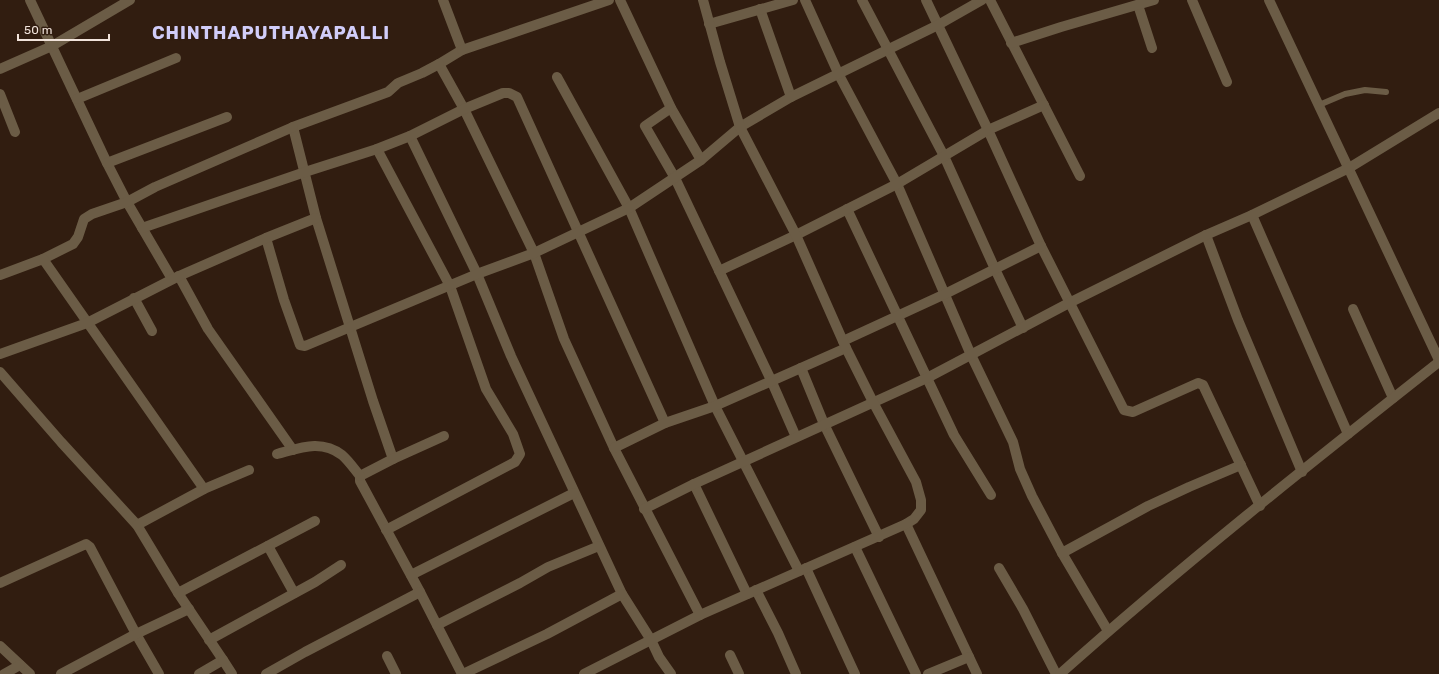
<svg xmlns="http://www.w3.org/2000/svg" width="1439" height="674" font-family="Rubik,sans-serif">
<rect width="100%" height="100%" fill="#311d10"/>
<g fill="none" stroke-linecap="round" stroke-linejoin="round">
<!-- lane -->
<polyline stroke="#6b5c46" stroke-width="6" points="1319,105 1345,94 1365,90 1386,92"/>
<!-- street -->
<g stroke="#6b5c46" stroke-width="10">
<polyline points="30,0 107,163 127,202 172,279"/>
<polyline points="443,0 462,50 439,64 464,109 534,253 564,339 614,448 700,615"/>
<polyline points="620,0 671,108 701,160"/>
<polyline points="805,0 839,75 897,184 971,355 1013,442 1020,469 1032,496 1062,553 1108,631"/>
<polyline points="862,0 944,156 995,269 1023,328"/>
<polyline points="926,0 988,130 1041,246 1124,410 1133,412 1198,383 1203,385 1260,506"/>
<polyline points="990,0 1080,176"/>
<polyline points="1192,0 1227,82"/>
<polyline points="1269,0 1439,360"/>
<polyline points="1138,5 1152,48"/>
<polyline points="760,9 791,97"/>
<polyline points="709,24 793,0"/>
<polyline points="1011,43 1061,27 1154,0"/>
<polyline points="462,50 609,0"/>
<polyline points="439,64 422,73 398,83 388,92 293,127 316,218 373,401 393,459 360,476 360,481 420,592 462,674"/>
<polyline points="0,69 52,46 130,0"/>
<polyline points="557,77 629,208 715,406 799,571"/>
<polyline points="0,94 15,132"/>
<polyline points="77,99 176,58"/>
<polyline points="671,108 645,126 675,178 771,380 796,437"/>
<polyline points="410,136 477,274 511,356 622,594 651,640 659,657 671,674"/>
<polyline points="377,149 450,286 486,389 513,434 520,454 515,462 386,530"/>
<polyline points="107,163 227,117"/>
<polyline points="847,209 954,435 991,495"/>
<polyline points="1252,215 1348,434"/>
<polyline points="142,228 305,172 377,149 410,136 464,109 503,93 509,93 517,97 665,423"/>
<polyline points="1206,235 1238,320 1302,472"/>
<polyline points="266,238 284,300 300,345 305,346 477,274 534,253 629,208 701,160 740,127 791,97 938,25 982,0"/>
<polyline points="43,259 73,244 78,237 84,219 92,214 127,202 155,187 293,127"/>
<polyline points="719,271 796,235 897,184 988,130 1044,105"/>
<polyline points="0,275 43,259 204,489"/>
<polyline points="179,276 208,329 293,450"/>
<polyline points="134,298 152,331"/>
<polyline points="1353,309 1393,398"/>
<polyline points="843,341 945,294 1041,246"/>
<polyline points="0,354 87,323 179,276 266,238 316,218"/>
<polyline points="801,368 824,424 879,537"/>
<polyline points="0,372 61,442 137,525 178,593 223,660 199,674"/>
<polyline points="614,448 665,423 715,406 846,348"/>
<path d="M277,454C300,448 321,439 342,455C349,461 355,470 360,476"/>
<polyline points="393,459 444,436"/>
<polyline points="694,484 747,594"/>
<polyline points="644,509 694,484 927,378 1069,303 1206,235 1252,215 1349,168 1439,113"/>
<polyline points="906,524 977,674"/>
<polyline points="137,525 204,489 249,470"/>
<polyline points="268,546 294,593"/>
<polyline points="855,547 916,674"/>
<polyline points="1062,553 1148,506 1189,487 1241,465"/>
<polyline points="806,568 855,674"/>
<polyline points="999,568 1023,609 1056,674"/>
<polyline points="411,575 574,493"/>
<polyline points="0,583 86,544 90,547 136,634 159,674"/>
<polyline points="756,590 778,633 796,674"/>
<polyline points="178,593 315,521"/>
<polyline points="437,625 520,583 548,567 599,546"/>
<polyline points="209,640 315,582 341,565"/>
<polyline points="0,646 30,674"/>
<polyline points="730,655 739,674"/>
<polyline points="387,656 396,674"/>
<polyline points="223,660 232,674"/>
<polyline points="4,674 20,665"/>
<polyline points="61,674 136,634 189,609"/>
<polyline points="266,674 305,652 420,592"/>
<polyline points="463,674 547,634 622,594"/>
<polyline points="584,674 700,615 906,524 914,519 921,510 921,500 916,482 873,402 846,348 796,235 740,127 720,62 703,0"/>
<polyline points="928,674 969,657"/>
<path d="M1060,674C1182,565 1311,463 1439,362"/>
</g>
</g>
<g text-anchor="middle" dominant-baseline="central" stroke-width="4" stroke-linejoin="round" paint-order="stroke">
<!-- district labels -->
<g font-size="18" font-weight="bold" letter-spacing="1" fill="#d1cdf9" stroke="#311d10">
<text x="271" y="33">CHINTHAPUTHAYAPALLI</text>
</g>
</g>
<!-- scale -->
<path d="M18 34v6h91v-6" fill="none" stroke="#f1e3db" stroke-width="2"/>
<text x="24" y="34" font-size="12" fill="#f1e3db" stroke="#311d10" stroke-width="3" paint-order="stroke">50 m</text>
</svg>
